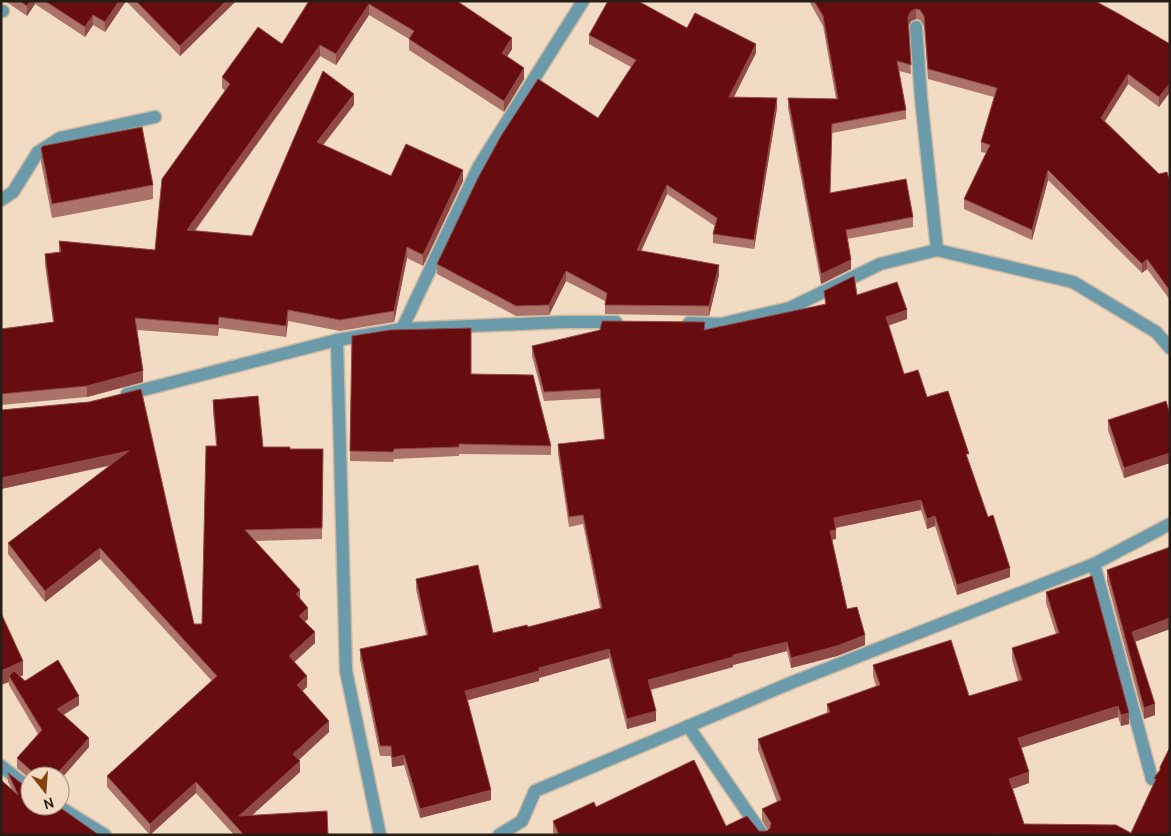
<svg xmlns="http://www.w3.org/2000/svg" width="1171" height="836" font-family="Cabin,sans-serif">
<rect width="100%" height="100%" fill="#f1dbc3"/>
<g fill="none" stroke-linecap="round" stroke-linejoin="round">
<!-- lane casing -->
<g stroke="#ccb9a4" stroke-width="15">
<g id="lane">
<polyline points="1,11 3,11"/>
<polyline points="1,200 13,192 38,152 60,138 155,117"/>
<polyline points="688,726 763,835"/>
<polyline points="1,766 30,789"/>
<polyline points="58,806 105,835"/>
</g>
</g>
<!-- street casing -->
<g stroke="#ccb9a4" stroke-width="15">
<g id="street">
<polyline points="916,27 921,98 937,250"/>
<polyline points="689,323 721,324 790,308 880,264 937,250 1073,282 1156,332 1170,348"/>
<polyline points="402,329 479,166 583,1"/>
<polyline points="337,340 346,671 380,835"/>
<polyline points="127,394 337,340 402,329 564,322 616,322"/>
<polyline points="1094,564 1152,779"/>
<polyline points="499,835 522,821 535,791 793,682 1094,564 1170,524"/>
</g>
</g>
<!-- lane -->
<use href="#lane" stroke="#6b9baa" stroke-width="12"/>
<!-- street -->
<use href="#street" stroke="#6b9baa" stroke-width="12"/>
</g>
<!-- wall -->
<g fill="#ac7469">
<polygon points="5,1 126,1 105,32 93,25 85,37 35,4 27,16"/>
<polygon points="126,1 236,1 180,56"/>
<polygon points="309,1 457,1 512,49 507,57 524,79 504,112 409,50 409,39 369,15 336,65 320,56 195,231 252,236 354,105 323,145 391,176 463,181 423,266 407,258 394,322 340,331 288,321 286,337 219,328 218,336 137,330 143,382 87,397 1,405 1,329 53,322 45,265 45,254 59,252 59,241 155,250 225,91 222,88 222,77 282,44"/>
<polygon points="809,1 1095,1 1170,44 1159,107 1128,84 1105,121 1159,174 1170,182 1170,300 1147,269 1142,273 1048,180 1032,240 964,209 964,199 986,153 981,152 981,142 994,97 928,79 924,26 920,20 916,19 911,21 908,26 911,74 899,71 906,110 906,119 832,133 830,193 913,217 913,227 847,239 851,269 821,284 788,108 788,98 836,99 823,26"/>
<polygon points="687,28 756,53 733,97 777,108 754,249 713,243 713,234 715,226 667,194 641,251 719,275 709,316 605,314 605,301 566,281 549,315 516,316 437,274 437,264 598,118 631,67 589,44 589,35"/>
<polygon points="41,148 153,185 153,199 52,218 41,162"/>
<polygon points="824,291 857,295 907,319 888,326 904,374 927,397 969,462 988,517 1010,577 957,595 935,526 927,529 921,510 836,528 836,539 832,540 847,609 865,645 837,656 791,668 787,651 733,665 733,667 651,690 656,721 627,729 609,658 539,678 539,681 467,700 491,800 420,818 404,765 392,767 391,756 380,756 360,659 360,649 426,635 416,589 416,579 493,633 528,627 600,608 583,524 569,527 558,454 558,444 604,439 600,398 544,401 532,356 532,346 705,330 825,305"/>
<polygon points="352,336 471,374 551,446 551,455 459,454 459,456 394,459 393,462 350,461"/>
<polygon points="213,400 263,447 290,449 323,449 322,539 255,541 300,599 308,619 305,621 315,643 294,662 307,687 302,691 329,732 299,760 300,772 252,815 328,835 234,835 196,793 150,835 107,787 107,776 212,681 100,559 45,602 8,554 8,543 109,466 1,489 1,410 89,402 194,624 202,624 216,446 213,411"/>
<polygon points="1170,414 1170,463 1124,478 1108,430 1108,420"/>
<polygon points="1107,570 1170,629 1135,641 1155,715 1144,719 1107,581"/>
<polygon points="1046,592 1129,724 1121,726 1118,717 1021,748 1029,783 1013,789 1024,824 1131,833 1154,783 1154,778 1160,770 1170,835 554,835 553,832 553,821 596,807 759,831 767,831 768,830 762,820 762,809 777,802 758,750 758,739 827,714 827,704 876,686 873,676 873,665 969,696 1018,681 1012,659 1012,648 1056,634 1046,603"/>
<polygon points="1,613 23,675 20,677 25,681 79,705 63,715 89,747 60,780 60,776 30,776 30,779 17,768 17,758 38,734 9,685"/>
<polygon points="8,773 25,786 1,835 11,788 8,782"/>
</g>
<!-- shaded-wall -->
<g fill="#904a45">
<polygon points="30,1 35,1 35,4 27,16 27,6"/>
<polygon points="119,1 126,1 105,32 105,22"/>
<polygon points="226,1 236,1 180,56 180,46"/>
<polygon points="369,4 369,15 336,65 336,54"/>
<polygon points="916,9 916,19 911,21 908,27 908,17 911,11"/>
<polygon points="93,15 93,25 85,37 85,27"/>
<polygon points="512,38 512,49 502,64 502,53"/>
<polygon points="756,44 756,53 729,107 729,97"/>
<polygon points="320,45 320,56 187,241 187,230"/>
<polygon points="524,68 524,79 504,112 504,101"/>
<polygon points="1128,74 1128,84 1101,127 1101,118"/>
<polygon points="1170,83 1170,92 1159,107 1159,97"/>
<polygon points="354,94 354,105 317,153 317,142"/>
<polygon points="777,98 777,108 754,249 754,240"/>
<polygon points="463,170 463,181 423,266 423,255"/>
<polygon points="1048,170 1048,180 1032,240 1032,230"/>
<polygon points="667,185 667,194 637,260 637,250"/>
<polygon points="407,247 407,258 394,322 394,311"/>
<polygon points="1147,259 1147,269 1142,273 1142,264"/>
<polygon points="851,260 851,269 821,284 821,274"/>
<polygon points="719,265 719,275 709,316 709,306"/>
<polygon points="566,271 566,281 549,315 549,305"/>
<polygon points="288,310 288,321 286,337 286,326"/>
<polygon points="907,310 907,319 886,326 886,317"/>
<polygon points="143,371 143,382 87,397 87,386"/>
<polygon points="129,451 129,461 1,489 1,478"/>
<polygon points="1170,453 1170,463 1124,478 1124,468"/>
<polygon points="921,500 921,510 834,528 834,518"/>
<polygon points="935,516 935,526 927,529 927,519"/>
<polygon points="836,530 836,539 830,540 830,531"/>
<polygon points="100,548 100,559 45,602 45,591"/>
<polygon points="1010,568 1010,577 957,595 957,585"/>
<polygon points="300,590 300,601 296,594"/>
<polygon points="308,608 308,619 299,627 299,616"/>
<polygon points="1170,618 1170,629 1132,643 1132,632"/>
<polygon points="315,632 315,643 289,667 289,656"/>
<polygon points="865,635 865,645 837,656 791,668 791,658"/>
<polygon points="787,642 787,651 733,665 733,667 648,690 648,680 733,655"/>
<polygon points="609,649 609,658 539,678 539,681 465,701 465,691 539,668"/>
<polygon points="23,661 23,675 11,680 9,676 9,682 1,685 1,671"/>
<polygon points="307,676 307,687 297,696 297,685"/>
<polygon points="79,696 79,705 57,719 57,709"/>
<polygon points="1155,704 1155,715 1144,719 1144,708"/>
<polygon points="1118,706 1118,717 1018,749 1018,738"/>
<polygon points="656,711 656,721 627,729 627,719"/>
<polygon points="1129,713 1129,724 1121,726 1121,715"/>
<polygon points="329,721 329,732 293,765 293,754"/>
<polygon points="89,738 89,747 60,780 60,776 55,776"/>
<polygon points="404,755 404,765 392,767 392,758"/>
<polygon points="300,761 300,772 239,827 239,816"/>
<polygon points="1029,772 1029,783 1009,790 1009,779"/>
<polygon points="196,782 196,793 150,835 150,824"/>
<polygon points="491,790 491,800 420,818 420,809"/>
</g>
<!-- building -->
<g fill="#670c0f" stroke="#904a45">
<polygon points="20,1 30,1 27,6"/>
<polygon points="45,1 119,1 105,22 93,15 85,27"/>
<polygon points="136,1 226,1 180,46"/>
<polygon points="309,1 457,1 512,38 502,53 524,68 504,101 409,39 414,31 369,4 336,54 320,45 187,230 252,236 323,71 354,94 317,142 391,176 406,144 463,170 423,255 407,247 394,311 340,320 288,310 286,326 219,317 218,325 135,318 143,371 87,386 1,394 1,329 54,322 45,254 61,252 59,241 155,250 162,179 230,84 222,77 258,27 282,44"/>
<polygon points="608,1 638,1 687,28 695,13 756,44 729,97 777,98 754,240 713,234 717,218 667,185 637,250 719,265 709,306 605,305 607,293 566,271 549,305 516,306 437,264 478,178 501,136 538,79 598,118 636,60 589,35"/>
<polygon points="814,1 1095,1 1119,14 1170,44 1170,83 1159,97 1128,74 1101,118 1159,174 1167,172 1170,182 1170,291 1147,259 1142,264 1048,170 1032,230 964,199 990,145 981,142 997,88 928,69 924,16 920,10 916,9 911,11 908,17 911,65 897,61 906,110 832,124 830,193 906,179 913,217 846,230 851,260 821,274 788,98 838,99 823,16"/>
<polygon points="142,127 153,185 52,204 41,148 43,146"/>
<polygon points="854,276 857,295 897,282 907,310 886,317 904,374 918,370 927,397 948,391 969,454 966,454 988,517 993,515 1010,568 957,585 935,516 927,519 921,500 834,518 836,530 830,531 847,609 857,607 865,635 837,646 791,658 787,642 733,655 733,657 648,680 656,711 627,719 609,649 539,668 539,671 465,691 491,790 420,809 404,755 392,758 391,746 380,746 360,649 428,635 416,579 478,565 493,633 527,625 528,627 602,608 583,515 569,517 558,444 605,439 600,389 544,392 532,346 600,330 602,321 705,322 704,330 826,304 824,291"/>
<polygon points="471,328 471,374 533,375 551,446 459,444 459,447 394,449 393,452 350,451 352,336 390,330"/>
<polygon points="141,389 194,624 202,624 206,446 217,446 213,400 258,396 263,447 290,447 290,449 323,449 322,528 245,530 300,590 296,594 308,608 299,616 315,632 289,656 307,676 297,685 329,721 293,754 300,761 239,816 327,811 328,835 244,835 196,782 150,824 107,776 217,676 100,548 45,591 8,543 129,451 1,478 1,410 89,402"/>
<polygon points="1166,401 1170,414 1170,453 1124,468 1108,420"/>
<polygon points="1170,547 1170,618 1132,632 1155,704 1144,708 1107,570"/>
<polygon points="1092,576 1129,713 1121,715 1118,706 1018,738 1029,772 1009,779 1024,824 1116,825 1131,833 1156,779 1154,778 1160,770 1160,767 1170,747 1170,835 995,835 995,834 992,835 559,835 553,821 594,802 596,807 694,760 726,826 747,816 759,831 767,831 770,828 771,823 762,809 781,800 758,739 830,712 827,704 880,685 873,665 951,640 969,696 1022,680 1012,648 1059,633 1046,592"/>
<polygon points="1,613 23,661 1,671"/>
<polygon points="58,660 79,696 57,709 89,738 55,776 37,776 17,758 42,730 9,676 14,671 25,681"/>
<polygon points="8,773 25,786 30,786 30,806 58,806 99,835 1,835 1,780 18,795"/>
</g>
<!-- border -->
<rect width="1171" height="836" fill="none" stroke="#261e15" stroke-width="5"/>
<!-- north arrow -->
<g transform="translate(45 791) rotate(163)"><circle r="24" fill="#f1dbc3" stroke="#a08f7d"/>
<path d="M0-4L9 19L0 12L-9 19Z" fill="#844112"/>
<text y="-8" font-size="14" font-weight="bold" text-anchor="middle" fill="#261e15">N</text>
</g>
</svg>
